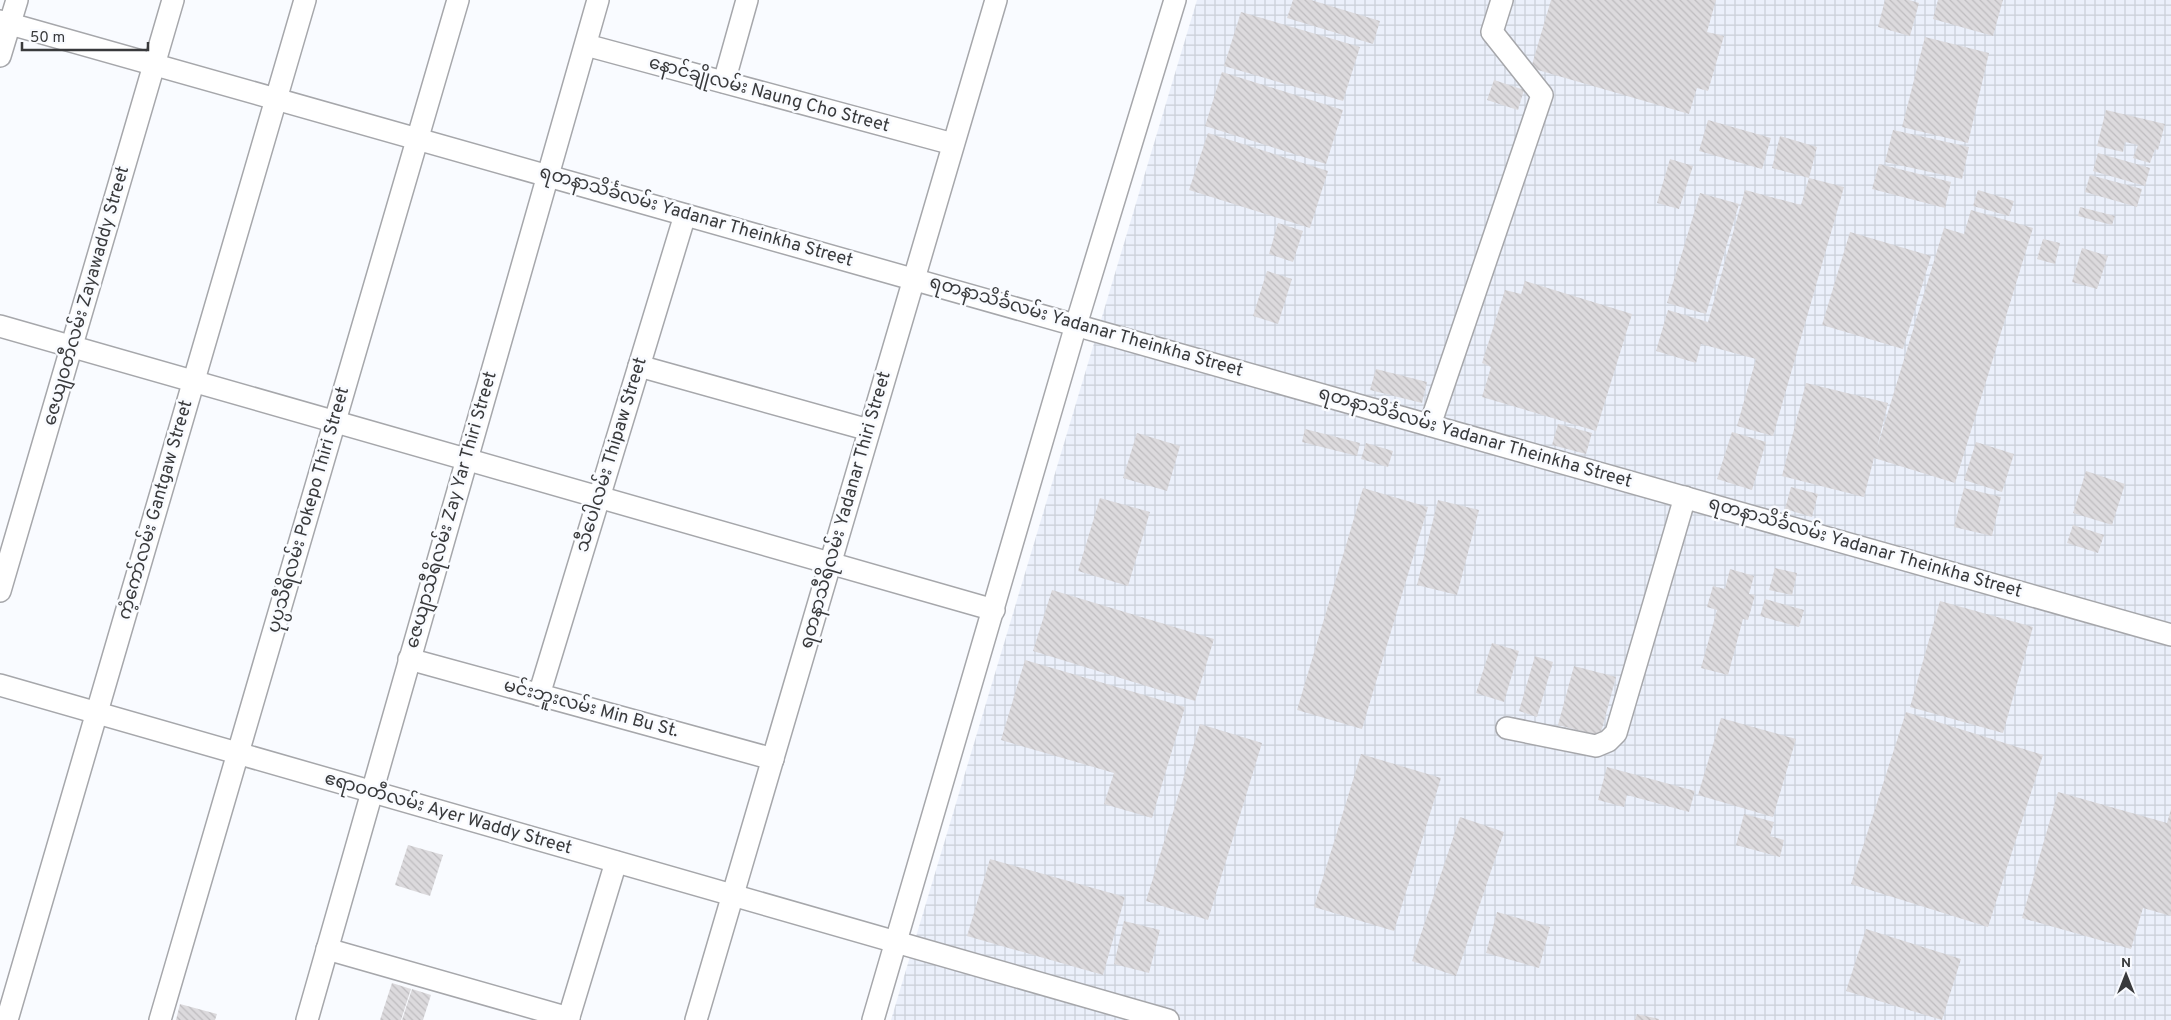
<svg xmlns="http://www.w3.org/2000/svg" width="2171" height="1020" font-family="Overpass,'Noto Sans Myanmar',sans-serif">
<defs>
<pattern id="industrial-grid" width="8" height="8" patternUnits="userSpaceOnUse" patternTransform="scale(1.25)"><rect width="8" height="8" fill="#ebf0fb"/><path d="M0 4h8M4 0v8" fill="none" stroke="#cacfd8"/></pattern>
<pattern id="building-back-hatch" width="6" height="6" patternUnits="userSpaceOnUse" patternTransform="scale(1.25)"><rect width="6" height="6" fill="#dcdadd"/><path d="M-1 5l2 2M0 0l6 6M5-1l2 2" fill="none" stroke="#bebcbf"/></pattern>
</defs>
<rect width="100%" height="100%" fill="#f9fbff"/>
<!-- industrial -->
<polygon fill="url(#industrial-grid)" points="1197,0 2171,0 2171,1020 891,1020"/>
<!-- building -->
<g fill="url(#building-back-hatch)">
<polygon points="1293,0 1311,0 1380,21 1373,44 1287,18"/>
<polygon points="1551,0 1716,0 1707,32 1724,36 1708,91 1697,88 1689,114 1531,68"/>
<polygon points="1885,0 1909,0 1919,3 1910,36 1878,27"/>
<polygon points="1938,0 2003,0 1993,36 1933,19"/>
<polygon points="1241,12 1360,47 1343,101 1224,66"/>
<polygon points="1925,37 1989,53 1968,143 1902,127"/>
<polygon points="1222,72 1343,110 1326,164 1205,126"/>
<polygon points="1494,80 1524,90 1518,110 1487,100"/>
<polygon points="2106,110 2165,124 2158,150 2155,149 2150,163 2133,158 2138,145 2125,142 2123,152 2097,146"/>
<polygon points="1708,120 1771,138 1762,169 1699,151"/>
<polygon points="1893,130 1969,147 1962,179 1885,162"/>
<polygon points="1208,133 1328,171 1310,228 1189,190"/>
<polygon points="1780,136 1817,147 1809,178 1772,168"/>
<polygon points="2098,153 2150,168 2145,186 2093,171"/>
<polygon points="1670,159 1693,166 1679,209 1657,203"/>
<polygon points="1879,164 1951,182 1945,208 1872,189"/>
<polygon points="2090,175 2142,189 2137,207 2085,192"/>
<polygon points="1809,178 1844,187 1773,436 1737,426 1756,359 1701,344 1696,363 1656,351 1668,310 1708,322 1745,190 1801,205"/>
<polygon points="1978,190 2014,201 2009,216 1973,206"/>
<polygon points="1700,193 1739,204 1706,314 1667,303"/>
<polygon points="2080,207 2115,216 2112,225 2078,216"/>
<polygon points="1971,210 2033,228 1955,483 1874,458 1864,497 1782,476 1806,383 1888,403 1877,448 1944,228 1964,234"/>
<polygon points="1278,223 1303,231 1293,262 1269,254"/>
<polygon points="1850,232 1931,256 1903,349 1822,325"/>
<polygon points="2043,239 2060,243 2055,264 2037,259"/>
<polygon points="2082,248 2108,256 2097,289 2072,282"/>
<polygon points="1267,271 1292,279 1278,324 1253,316"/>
<polygon points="1525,281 1632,314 1596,431 1482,397 1491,367 1482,363 1505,290 1521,294"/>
<polygon points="1376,369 1427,382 1422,403 1370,390"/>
<polygon points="1558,424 1592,433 1586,454 1552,445"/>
<polygon points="1305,429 1360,443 1357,456 1302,442"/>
<polygon points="1732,432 1766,442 1752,490 1717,479"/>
<polygon points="1137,433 1180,446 1167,491 1123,478"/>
<polygon points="1976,442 2014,454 2002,492 1964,480"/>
<polygon points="1366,443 1393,451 1388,467 1361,459"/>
<polygon points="2086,471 2125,484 2112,525 2073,513"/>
<polygon points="1791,487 1818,494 1812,517 1785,509"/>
<polygon points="1363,488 1428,507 1362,729 1297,710"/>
<polygon points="1964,488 2001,497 1992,536 1954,527"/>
<polygon points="1100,498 1150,512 1128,586 1078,571"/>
<polygon points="1438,500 1479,510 1457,595 1417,585"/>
<polygon points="2073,525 2104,535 2098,553 2067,543"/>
<polygon points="1775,568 1797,573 1792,595 1769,590"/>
<polygon points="1730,569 1754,576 1749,594 1755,595 1748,620 1743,619 1728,675 1701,668 1717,610 1707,607 1713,586 1725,589"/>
<polygon points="1052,590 1214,639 1195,701 1033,651"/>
<polygon points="1765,599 1804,610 1799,627 1760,616"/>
<polygon points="1940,601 2033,627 2003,733 1910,707"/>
<polygon points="1492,643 1519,651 1504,702 1476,693"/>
<polygon points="1535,656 1553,662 1537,717 1519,711"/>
<polygon points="1025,660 1185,707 1152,818 1104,804 1114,773 1001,740"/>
<polygon points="1574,666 1616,677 1600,736 1558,725"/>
<polygon points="1906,712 2043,755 1988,927 1851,884"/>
<polygon points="1721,718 1796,739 1773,817 1698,795"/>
<polygon points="1200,724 1262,743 1208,920 1146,901"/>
<polygon points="1361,754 1441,778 1394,931 1314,907"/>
<polygon points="1607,767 1695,791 1689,812 1627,795 1624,807 1598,800"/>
<polygon points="2058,792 2167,823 2171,809 2171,916 2143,908 2131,949 2022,918"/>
<polygon points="1744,814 1774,822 1770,836 1784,840 1780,857 1736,845"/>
<polygon points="1460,817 1504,832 1456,976 1412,961"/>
<polygon points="408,845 443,855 430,896 395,885"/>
<polygon points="990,859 1125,897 1103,975 967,936"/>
<polygon points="1497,912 1550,927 1539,968 1486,953"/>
<polygon points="1124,921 1160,930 1149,973 1114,964"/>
<polygon points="1866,929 1961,959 1942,1020 1846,991"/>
<polygon points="392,983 411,989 401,1020 380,1020"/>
<polygon points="412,989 431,995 423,1020 402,1020"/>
<polygon points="180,1004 217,1014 215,1020 176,1020"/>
<polygon points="1637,1014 1659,1019 1659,1020 1635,1020"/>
</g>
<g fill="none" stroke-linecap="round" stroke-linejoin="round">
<!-- minor casing -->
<g stroke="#a6a7ab" stroke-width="24">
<g id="minor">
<polyline points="0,21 2171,635"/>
<polyline points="586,45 953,144"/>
<polyline points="0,56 17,0"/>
<polyline points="724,82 747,0"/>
<polyline points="0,326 994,610"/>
<polyline points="639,366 869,430"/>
<polyline points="1430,425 1542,95 1492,32 1502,0"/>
<polyline points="0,591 173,0"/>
<polyline points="409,659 773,759"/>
<polyline points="0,685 1168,1020"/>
<polyline points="539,695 685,215"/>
<polyline points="1507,728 1596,746 1608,741 1616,733 1685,497"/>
<polyline points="327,949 569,1018"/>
<polyline points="7,1020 305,0"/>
<polyline points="160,1020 458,0"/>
<polyline points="307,1020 598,0"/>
<polyline points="568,1020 616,862"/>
<polyline points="696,1020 996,0"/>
<polyline points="873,1020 1076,325 1175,0"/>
</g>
</g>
<!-- minor -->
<use href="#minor" stroke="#fff" stroke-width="21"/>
</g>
<g text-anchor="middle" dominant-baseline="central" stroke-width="5" stroke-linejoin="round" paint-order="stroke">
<!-- street labels -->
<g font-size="18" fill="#393a3c" stroke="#f9fbff">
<text transform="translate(769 95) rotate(15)">နောင်ချိုလမ်း Naung Cho Street</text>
<text transform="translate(696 217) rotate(16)">ရတနာသိင်္ခလမ်း Yadanar Theinkha Street</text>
<text transform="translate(87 296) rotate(-74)">ဇေယျဝတီလမ်း Zayawaddy Street</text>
<text transform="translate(1086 327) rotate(16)">ရတနာသိင်္ခလမ်း Yadanar Theinkha Street</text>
<text transform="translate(1475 438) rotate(16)">ရတနာသိင်္ခလမ်း Yadanar Theinkha Street</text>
<text transform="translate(612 455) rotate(-73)">သီပေါလမ်း Thipaw Street</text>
<text transform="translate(156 510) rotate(-74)">ကံ့ကော်လမ်း Gantgaw Street</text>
<text transform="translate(309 510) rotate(-74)">ပုပ္ပသီရိလမ်း Pokepo Thiri Street</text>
<text transform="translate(452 510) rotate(-74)">ဇေယျာသီရိလမ်း Zay Yar Thiri Street</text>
<text transform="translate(846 510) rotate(-74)">ရတနာသီရိလမ်း Yadanar Thiri Street</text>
<text transform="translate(1865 548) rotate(16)">ရတနာသိင်္ခလမ်း Yadanar Theinkha Street</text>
<text transform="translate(591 709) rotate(15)">မင်းဘူးလမ်း Min Bu St.</text>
<text transform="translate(448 814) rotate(16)">ဧရာဝတီလမ်း Ayer Waddy Street</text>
</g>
</g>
<!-- north arrow -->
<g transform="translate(2126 975)" stroke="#f9fbff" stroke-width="4" paint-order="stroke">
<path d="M0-4L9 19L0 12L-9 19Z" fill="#393a3c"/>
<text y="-8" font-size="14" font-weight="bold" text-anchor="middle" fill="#393a3c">N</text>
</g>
<!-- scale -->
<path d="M22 42v8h126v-8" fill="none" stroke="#393a3c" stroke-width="2.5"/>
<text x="30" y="42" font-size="15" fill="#393a3c" stroke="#f9fbff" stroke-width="4" paint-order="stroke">50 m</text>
</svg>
